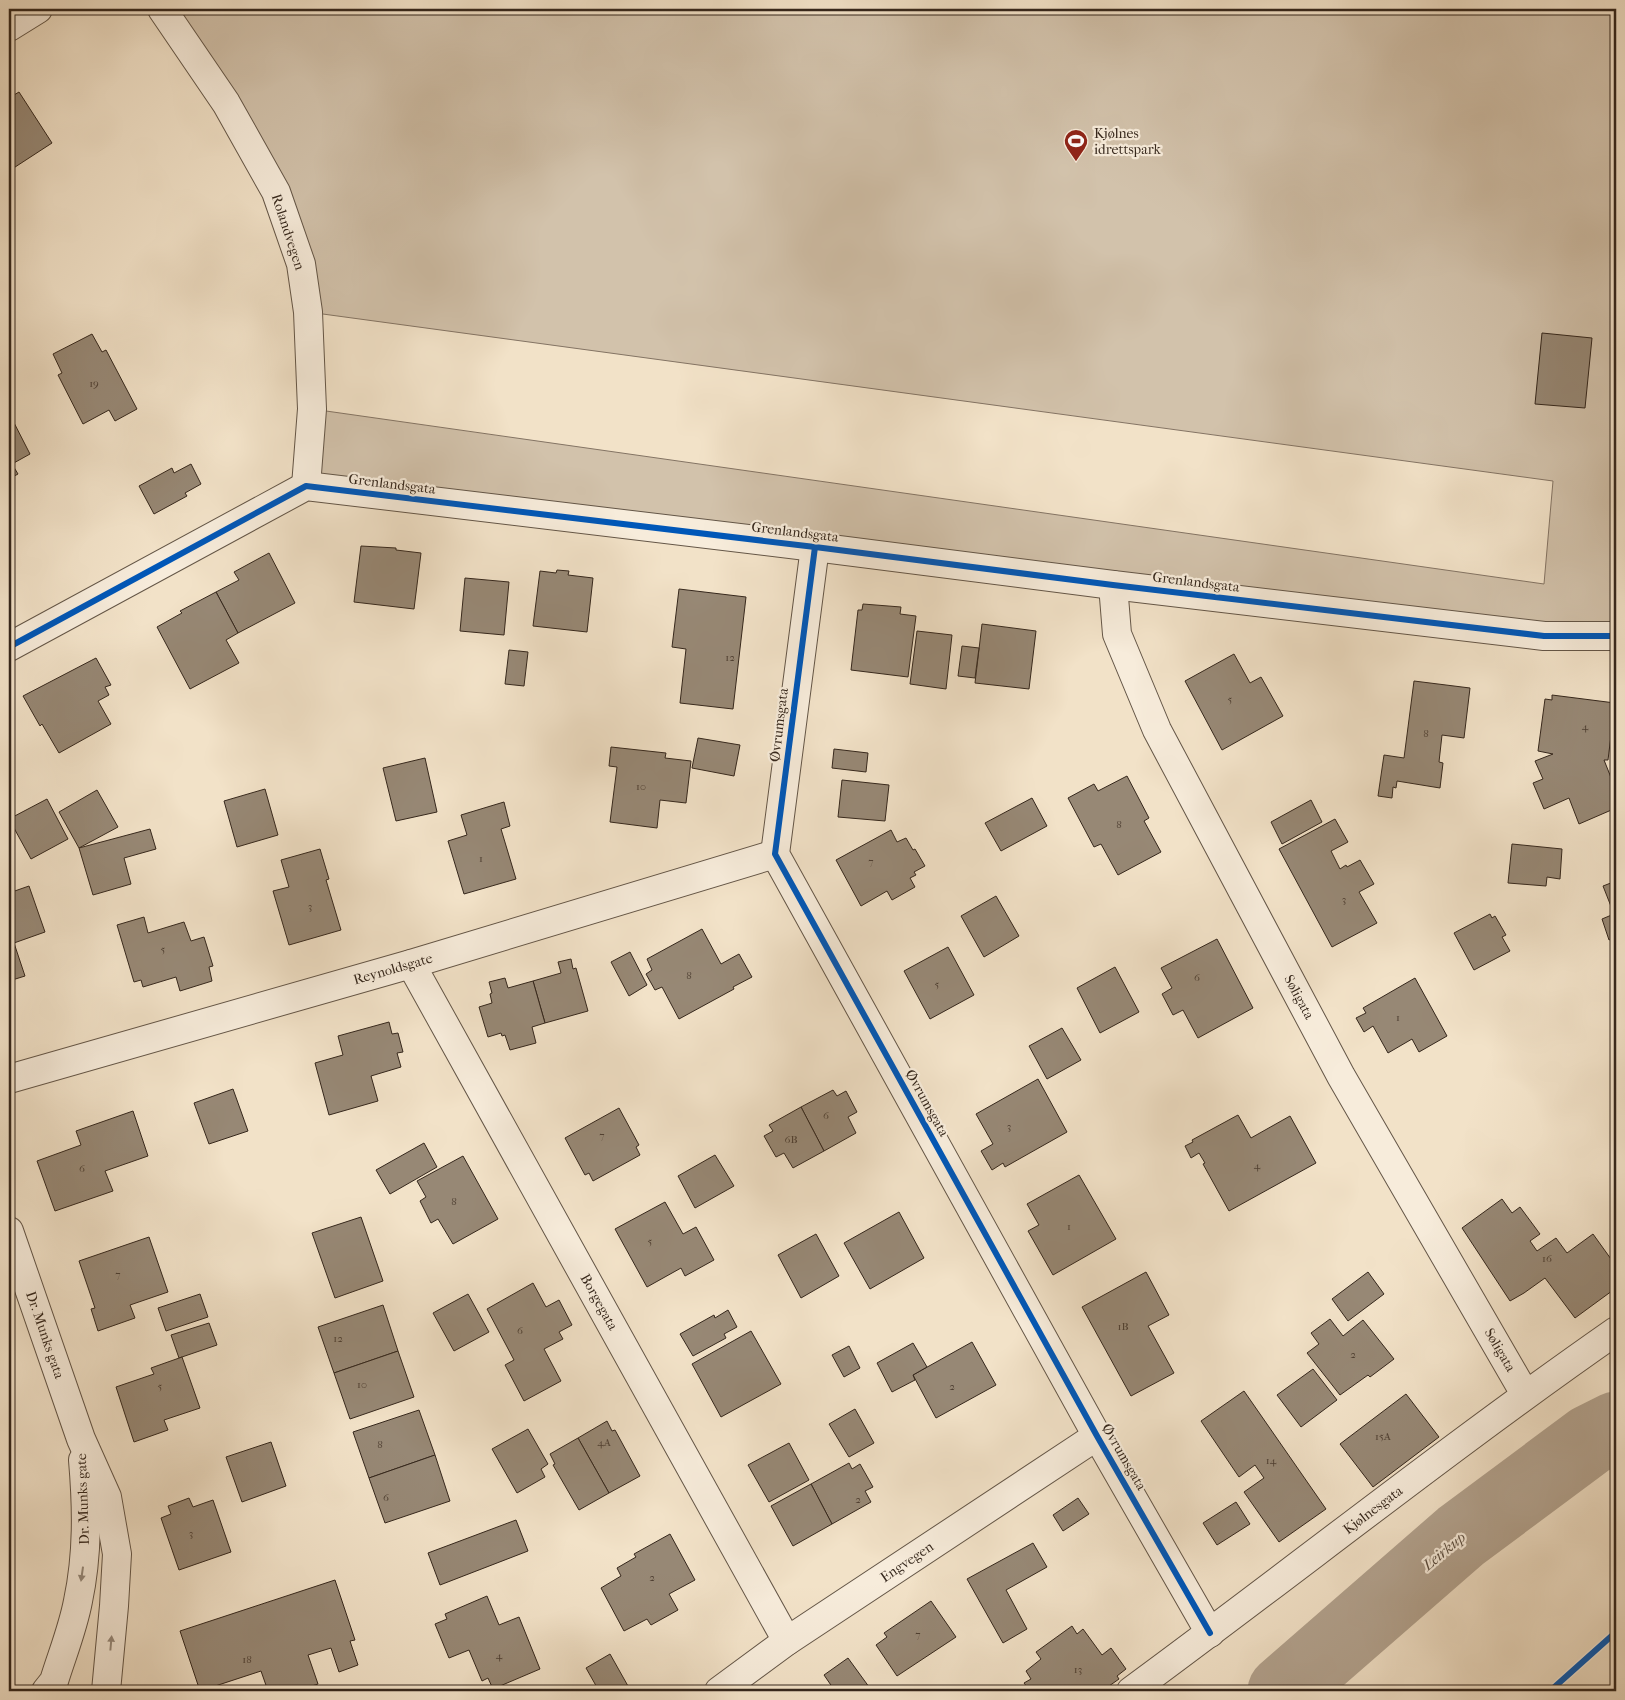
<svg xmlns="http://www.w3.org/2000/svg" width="1625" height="1700" font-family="'IM FELL French Canon',serif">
<rect width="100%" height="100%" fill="#f2e2c8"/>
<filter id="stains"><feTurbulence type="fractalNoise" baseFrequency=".004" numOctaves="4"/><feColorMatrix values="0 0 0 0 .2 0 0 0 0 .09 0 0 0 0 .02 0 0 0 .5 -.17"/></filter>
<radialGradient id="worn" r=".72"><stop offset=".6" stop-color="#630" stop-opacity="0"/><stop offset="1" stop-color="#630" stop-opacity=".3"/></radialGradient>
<!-- green -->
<polygon fill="#d2c2ab" stroke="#847464" points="162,9 1616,9 1616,636 306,486 312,409 1544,584 1553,481 308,312 276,192"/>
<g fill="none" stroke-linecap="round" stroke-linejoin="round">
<!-- river -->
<polyline stroke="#b2a28e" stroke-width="71" points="1283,1691 1461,1536 1590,1440 1616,1427"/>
</g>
<!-- building -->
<g fill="#978875" stroke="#35271c">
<polygon points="19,92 52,143 9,171 9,98"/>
<polygon points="1542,333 1592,338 1585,408 1535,404"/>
<polygon points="92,334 102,352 106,350 137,409 115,421 109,410 83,424 58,375 62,373 53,354"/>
<polygon points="9,413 30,454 12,464 18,474 9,479"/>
<polygon points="191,464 201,484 185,493 187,496 154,514 139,486 172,468 174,473"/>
<polygon points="361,546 396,548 396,550 421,553 414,609 354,602"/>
<polygon points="269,553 295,603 238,633 216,592 239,580 234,572"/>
<polygon points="557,570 569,571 568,575 593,578 587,632 533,626 540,571 556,573"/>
<polygon points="465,578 509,582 504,635 460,631"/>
<polygon points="679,589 746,597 733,709 680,703 686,649 672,647"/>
<polygon points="216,592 238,633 226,640 239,663 190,689 157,627 182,613 180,611"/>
<polygon points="863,604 901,607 900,614 916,616 908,677 851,670 858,610 862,610"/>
<polygon points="982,624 1036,631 1029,689 975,683"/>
<polygon points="917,631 952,635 946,689 910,684"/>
<polygon points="962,646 979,648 975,678 958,676"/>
<polygon points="509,650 528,652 524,686 505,684"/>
<polygon points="1234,654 1250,683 1261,677 1283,716 1222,750 1185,681"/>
<polygon points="96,658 111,685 105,687 109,695 98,701 111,724 59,753 42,724 40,726 23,696"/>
<polygon points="1414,681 1470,688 1464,738 1442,735 1439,762 1443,763 1440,788 1397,781 1396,788 1393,787 1392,798 1378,796 1384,755 1404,758"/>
<polygon points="1552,695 1615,703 1608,760 1604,760 1616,790 1616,808 1579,824 1569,798 1544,809 1533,783 1543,779 1535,761 1553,754 1538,751 1545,699 1552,700"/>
<polygon points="698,738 740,745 734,776 692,768"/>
<polygon points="611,747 666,753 665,758 691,761 686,803 660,800 657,828 610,822 617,767 609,766"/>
<polygon points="834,749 868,753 866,772 832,768"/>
<polygon points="425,758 437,812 396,821 383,768"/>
<polygon points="1127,776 1149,818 1144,821 1161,852 1118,875 1101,844 1094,847 1068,798 1094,784 1098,791"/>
<polygon points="842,780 889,785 885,821 838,817"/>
<polygon points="265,789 278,835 237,847 224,801"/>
<polygon points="97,790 118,827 79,848 59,812"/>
<polygon points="1032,798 1047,826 1001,851 985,823"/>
<polygon points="47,799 68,839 31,859 9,819"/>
<polygon points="1311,800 1322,822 1282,844 1271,822"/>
<polygon points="504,802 510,826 501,829 516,879 464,894 448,841 467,835 461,815"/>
<polygon points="1335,819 1348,842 1331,851 1340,869 1346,865 1347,867 1360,860 1374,884 1359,892 1377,923 1332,947 1279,849"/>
<polygon points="150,829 156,849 124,858 131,884 93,895 79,848"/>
<polygon points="891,830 897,842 906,838 913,850 915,849 925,866 914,872 916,875 910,878 915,887 892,900 887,891 861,906 836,860"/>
<polygon points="1512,844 1562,849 1560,879 1547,877 1546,886 1508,883"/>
<polygon points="320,849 329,879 326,880 341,930 289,945 273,891 289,887 281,860"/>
<polygon points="1616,881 1616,937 1609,940 1602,919 1614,914 1603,886"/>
<polygon points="29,886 45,932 14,943 25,976 9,981 9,893"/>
<polygon points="996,896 1019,936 984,957 961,916"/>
<polygon points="1490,914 1492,918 1495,916 1506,935 1502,937 1510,951 1474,970 1454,933"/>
<polygon points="144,917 148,933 184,922 191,941 204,937 213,966 209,967 212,981 180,991 176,977 143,987 141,980 134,982 117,925"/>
<polygon points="702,929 721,964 739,954 752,977 733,987 734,989 679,1019 662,987 655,990 646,974 652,970 647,959"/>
<polygon points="1217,939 1253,1008 1198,1038 1183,1010 1173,1015 1162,994 1172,988 1161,968"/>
<polygon points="948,947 974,995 930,1019 904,971"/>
<polygon points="630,952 647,985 629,996 611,962"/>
<polygon points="571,959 573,969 576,968 588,1011 545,1023 533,981 561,973 558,962"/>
<polygon points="1115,967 1139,1012 1100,1033 1077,988"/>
<polygon points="505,978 508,988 533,981 545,1023 532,1027 536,1043 510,1050 505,1035 502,1036 501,1033 488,1037 479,1007 492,1003 490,994 492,993 489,982"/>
<polygon points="1415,978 1447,1036 1419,1052 1412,1039 1388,1053 1373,1026 1364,1032 1356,1018 1366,1013 1363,1008"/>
<polygon points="389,1022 392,1034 398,1033 403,1052 397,1053 401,1067 371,1076 378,1101 329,1115 315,1063 343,1055 338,1036"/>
<polygon points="1062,1028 1081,1060 1047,1079 1029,1046"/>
<polygon points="1038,1079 1067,1132 1005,1167 1003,1163 992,1170 981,1151 993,1144 976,1114"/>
<polygon points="233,1089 248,1131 209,1144 194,1103"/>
<polygon points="833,1090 837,1096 846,1091 857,1112 848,1117 856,1133 824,1151 801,1107"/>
<polygon points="801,1107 824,1151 793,1168 784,1153 776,1157 764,1136 773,1131 769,1125"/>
<polygon points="619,1108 639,1145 636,1147 640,1155 593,1181 589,1173 585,1175 565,1138"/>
<polygon points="133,1111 148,1156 105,1171 113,1191 55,1211 37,1161 81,1145 76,1131"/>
<polygon points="1238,1115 1251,1138 1290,1116 1316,1163 1229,1211 1203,1164 1205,1163 1199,1153 1191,1158 1185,1146 1193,1142 1192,1140"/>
<polygon points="424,1143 437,1167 390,1194 376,1170"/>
<polygon points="715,1155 734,1186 695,1208 678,1176"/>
<polygon points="463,1156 498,1219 453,1244 438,1219 431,1223 420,1201 426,1197 417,1181"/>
<polygon points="1079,1175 1116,1239 1053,1275 1028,1231 1039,1225 1027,1204"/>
<polygon points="1502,1199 1512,1213 1520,1207 1540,1234 1530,1241 1537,1251 1556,1238 1567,1253 1593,1234 1616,1266 1616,1288 1575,1318 1545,1278 1524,1293 1510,1301 1462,1228"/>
<polygon points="665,1202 683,1234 696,1227 714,1260 685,1276 681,1268 647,1287 615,1229"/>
<polygon points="899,1212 924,1258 870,1289 844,1243"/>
<polygon points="361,1217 383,1281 335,1298 312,1233"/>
<polygon points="816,1234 839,1276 801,1298 778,1255"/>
<polygon points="149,1237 168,1292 130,1305 135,1318 98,1331 91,1309 95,1308 79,1261"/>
<polygon points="1146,1272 1169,1315 1148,1326 1174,1373 1131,1396 1082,1307"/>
<polygon points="1368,1272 1384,1294 1348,1321 1332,1299"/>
<polygon points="533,1283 546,1307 559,1300 572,1325 559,1332 563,1339 544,1349 561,1381 524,1401 505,1365 514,1360 487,1309"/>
<polygon points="200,1294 208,1317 166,1331 158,1308"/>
<polygon points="468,1294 489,1332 454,1351 433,1313"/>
<polygon points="383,1305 398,1351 334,1373 318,1327"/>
<polygon points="728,1310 737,1327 724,1334 726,1338 693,1356 680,1334 714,1315 715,1318"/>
<polygon points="1330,1319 1343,1336 1363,1320 1394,1359 1370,1377 1368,1375 1340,1395 1307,1353 1319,1344 1311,1333"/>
<polygon points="209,1323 217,1345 179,1358 171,1335"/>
<polygon points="751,1331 781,1384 721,1417 692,1364"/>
<polygon points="972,1342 996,1385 936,1418 913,1375"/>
<polygon points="913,1343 927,1367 913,1375 915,1380 892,1392 877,1363"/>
<polygon points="849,1346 860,1368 844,1377 832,1355"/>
<polygon points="398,1351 414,1397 350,1419 334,1373"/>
<polygon points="182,1357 200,1408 164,1420 168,1430 134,1442 116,1387 154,1374 151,1368"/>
<polygon points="1313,1369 1337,1400 1301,1427 1277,1395"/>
<polygon points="1244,1391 1326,1509 1279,1542 1244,1492 1264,1478 1255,1465 1239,1477 1201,1421"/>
<polygon points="1406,1394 1439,1437 1373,1487 1340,1444"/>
<polygon points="855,1409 874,1443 849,1457 829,1424"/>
<polygon points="419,1410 435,1455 369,1478 353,1432"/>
<polygon points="607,1421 612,1431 615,1430 640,1476 609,1493 578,1438"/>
<polygon points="528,1429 548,1464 541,1469 545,1477 517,1493 492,1449"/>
<polygon points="578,1438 609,1493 579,1510 553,1465 555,1464 550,1454"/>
<polygon points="271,1442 286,1486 242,1502 226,1457"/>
<polygon points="789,1443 809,1480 769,1502 748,1465"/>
<polygon points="435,1455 450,1501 385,1523 369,1478"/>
<polygon points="849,1463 852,1469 860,1464 873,1487 865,1491 871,1502 832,1524 811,1484"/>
<polygon points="811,1484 832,1524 793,1546 771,1506"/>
<polygon points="189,1498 193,1507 213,1500 231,1552 179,1570 161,1518 171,1514 168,1506"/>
<polygon points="1078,1498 1089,1514 1063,1531 1053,1515"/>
<polygon points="1236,1502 1250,1524 1217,1545 1203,1523"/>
<polygon points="516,1520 528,1551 440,1585 428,1553"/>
<polygon points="670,1534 695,1580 669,1594 678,1610 651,1625 647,1619 624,1631 601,1588 621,1576 617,1568 636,1557 634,1554"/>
<polygon points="1033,1543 1047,1567 1006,1590 1027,1629 1003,1643 967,1579"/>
<polygon points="335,1580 355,1640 350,1641 358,1665 339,1672 331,1648 308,1655 318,1684 296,1691 268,1691 261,1671 200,1691 180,1631"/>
<polygon points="487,1596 499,1625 519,1617 540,1669 493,1689 488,1678 482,1681 469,1650 449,1658 435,1624 447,1619 445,1614"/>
<polygon points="931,1601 956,1637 897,1676 876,1645 887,1637 884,1633"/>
<polygon points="1072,1626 1077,1634 1083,1629 1102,1655 1111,1648 1126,1669 1117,1676 1119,1679 1102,1691 1030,1691 1024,1683 1031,1679 1026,1671 1041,1659 1036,1652"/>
<polygon points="610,1654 628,1686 619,1691 599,1691 586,1668"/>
<polygon points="848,1658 872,1691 835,1691 824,1675"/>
</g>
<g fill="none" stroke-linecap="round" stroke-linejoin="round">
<!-- street casing -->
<g stroke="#645647" stroke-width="30">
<g id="street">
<polyline points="162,9 226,103 276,192 301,264 308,312 312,409 306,486"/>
<polyline points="9,27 38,9"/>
<polyline points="815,547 775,854 1097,1436 1210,1633"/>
<polyline points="1113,585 1117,634 1157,730 1341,1076 1525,1394"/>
<polyline points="9,647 306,486 815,547 1113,585 1544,636 1616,636"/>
<polyline points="411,964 787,1641"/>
<polyline points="9,1079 411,964 775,854"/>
<polyline points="9,1231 81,1439 107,1497 117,1554 114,1606 106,1691"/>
<path d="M46,1691L54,1681C62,1655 73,1628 78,1601C88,1554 87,1507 83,1460"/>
<polyline points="719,1691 787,1641 1097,1436"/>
<path d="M1131,1691C1293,1572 1451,1446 1616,1331"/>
</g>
</g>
<!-- street -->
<use href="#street" stroke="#f7ecdb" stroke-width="28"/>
<!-- cycleway casing -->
<g stroke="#f7ecdb" stroke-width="9">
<g id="cycleway">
<polyline points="815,547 775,854 1097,1436 1210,1633"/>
<polyline points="9,647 306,486 815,547 1113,585 1544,636 1616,636"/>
<polyline points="1550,1691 1616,1632"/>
</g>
</g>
<!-- cycleway -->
<use href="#cycleway" stroke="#0057b8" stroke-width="6"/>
</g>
<!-- one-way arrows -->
<defs><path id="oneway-solid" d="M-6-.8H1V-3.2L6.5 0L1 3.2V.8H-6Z" transform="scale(1.25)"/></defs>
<g fill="#968a7c">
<use href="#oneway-solid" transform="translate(82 1574) rotate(98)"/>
<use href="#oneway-solid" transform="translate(111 1643) rotate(-85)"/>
</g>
<!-- icons -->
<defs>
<g id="stadium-pin" transform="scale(1.25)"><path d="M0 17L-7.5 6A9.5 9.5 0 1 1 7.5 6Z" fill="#8f2418" stroke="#f7ecdb"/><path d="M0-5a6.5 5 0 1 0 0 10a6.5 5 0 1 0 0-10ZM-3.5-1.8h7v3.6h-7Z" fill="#fff"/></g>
</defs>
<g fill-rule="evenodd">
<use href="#stadium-pin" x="1076" y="141"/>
</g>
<g text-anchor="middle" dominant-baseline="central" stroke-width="4.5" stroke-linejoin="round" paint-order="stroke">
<!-- number labels -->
<g font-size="11" fill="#4e3f32">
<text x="94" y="383">19</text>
<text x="730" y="657">12</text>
<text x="1230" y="699">5</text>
<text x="1585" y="726">4</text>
<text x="1426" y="733">8</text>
<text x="641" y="786">10</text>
<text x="1119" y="824">8</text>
<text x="481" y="858">1</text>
<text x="871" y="861">7</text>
<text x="1344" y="899">3</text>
<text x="310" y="906">3</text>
<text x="163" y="949">5</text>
<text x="689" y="975">8</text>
<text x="1197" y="977">6</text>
<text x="937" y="984">5</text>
<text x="1398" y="1017">1</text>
<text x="826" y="1115">6</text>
<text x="1009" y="1126">3</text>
<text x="602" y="1135">7</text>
<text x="791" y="1139">6B</text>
<text x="1257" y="1165">4</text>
<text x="82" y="1168">6</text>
<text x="454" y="1201">8</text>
<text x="1069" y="1226">1</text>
<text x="650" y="1241">5</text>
<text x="1547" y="1258">16</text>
<text x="118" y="1274">7</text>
<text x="1123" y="1326">1B</text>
<text x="520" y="1330">6</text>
<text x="338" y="1338">12</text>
<text x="1353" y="1354">2</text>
<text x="362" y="1384">10</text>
<text x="160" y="1386">5</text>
<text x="952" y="1386">2</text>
<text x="1383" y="1436">15A</text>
<text x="604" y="1442">4A</text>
<text x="380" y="1444">8</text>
<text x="1271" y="1460">14</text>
<text x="386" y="1497">6</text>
<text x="858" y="1499">2</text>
<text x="191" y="1533">3</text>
<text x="652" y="1577">2</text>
<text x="918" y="1634">7</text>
<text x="499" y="1655">4</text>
<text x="247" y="1659">18</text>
<text x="1078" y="1669">13</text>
</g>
<!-- poi labels -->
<g font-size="14" fill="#35271c" stroke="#f7ecdb" text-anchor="start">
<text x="1094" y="133">Kjølnes<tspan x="1094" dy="16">idrettspark</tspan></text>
</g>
<!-- street labels -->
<g font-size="14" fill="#35271c" stroke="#f7ecdb">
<text transform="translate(288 232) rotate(72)">Rolandvegen</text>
<text transform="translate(392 484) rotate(7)">Grenlandsgata</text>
<text transform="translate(795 532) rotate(7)">Grenlandsgata</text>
<text transform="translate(1196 582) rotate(7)">Grenlandsgata</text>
<text transform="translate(779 725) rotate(-83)">Øvrumsgata</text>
<text transform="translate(393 969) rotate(-16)">Reynoldsgate</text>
<text transform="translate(1299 997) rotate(62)">Søligata</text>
<text transform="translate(927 1103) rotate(61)">Øvrumsgata</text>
<text transform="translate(599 1302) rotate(61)">Borgegata</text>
<text transform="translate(45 1335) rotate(71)">Dr. Munks gata</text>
<text transform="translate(1500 1350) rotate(60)">Søligata</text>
<text transform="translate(1124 1457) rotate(60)">Øvrumsgata</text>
<text transform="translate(83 1499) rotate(-92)">Dr. Munks gate</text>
<text transform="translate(1373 1510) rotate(-37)">Kjølnesgata</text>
<text transform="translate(907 1562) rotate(-34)">Engvegen</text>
</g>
<!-- water labels -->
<g font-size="15" font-style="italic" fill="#5a4c3e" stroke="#f7ecdb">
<text transform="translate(1444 1551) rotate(-40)">Leirkup</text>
</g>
</g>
<!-- margin -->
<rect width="1625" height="1700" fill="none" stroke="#f2e2c8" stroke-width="30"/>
<rect x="10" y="10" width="1605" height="1680" fill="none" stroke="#35271c" stroke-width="2.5"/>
<rect x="15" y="15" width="1595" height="1670" fill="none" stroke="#35271c"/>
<rect width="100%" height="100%" filter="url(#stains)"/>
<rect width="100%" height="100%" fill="url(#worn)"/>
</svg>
